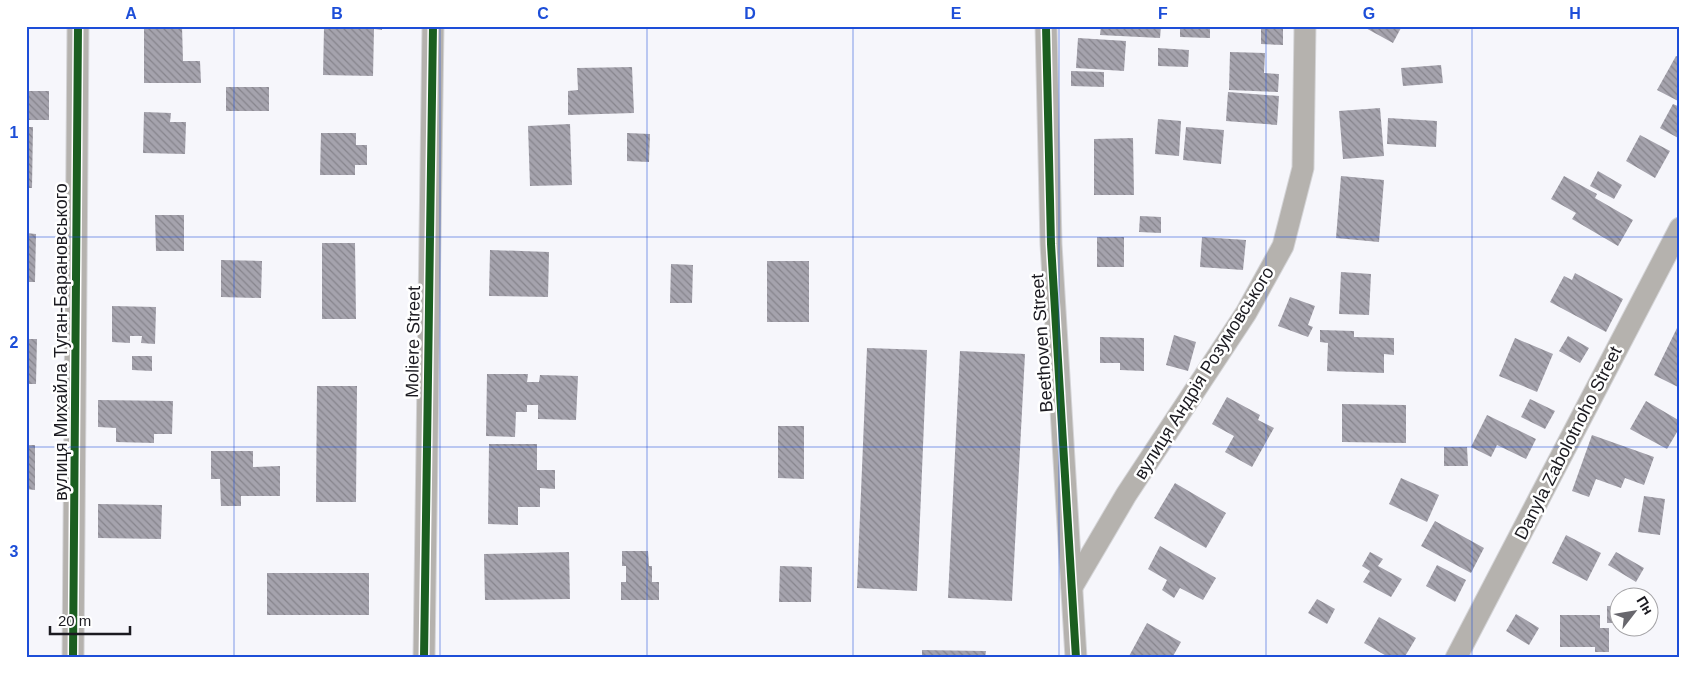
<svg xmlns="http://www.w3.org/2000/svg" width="1706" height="684" font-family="Arial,sans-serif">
<defs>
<pattern id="building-back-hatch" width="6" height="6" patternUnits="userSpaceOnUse" patternTransform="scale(1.25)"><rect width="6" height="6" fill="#a5a3ad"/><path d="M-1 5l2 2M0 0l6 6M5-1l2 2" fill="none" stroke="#86848c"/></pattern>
</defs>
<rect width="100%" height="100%" fill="#f6f6fb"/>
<!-- building -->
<g fill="url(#building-back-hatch)">
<polygon points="144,26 182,26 183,61 200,61 201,83 144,83"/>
<polygon points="349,26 382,26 382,30 374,29 373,76 323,75 324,28 349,29"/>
<polygon points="1101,26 1161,26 1160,38 1100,35"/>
<polygon points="1180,26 1210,26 1210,38 1180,37"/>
<polygon points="1362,26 1402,26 1393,43"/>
<polygon points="1261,28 1283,28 1283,45 1261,44"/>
<polygon points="1078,38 1126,41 1124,71 1076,68"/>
<polygon points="1158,48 1189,50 1188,67 1158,66"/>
<polygon points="1230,52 1265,53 1264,73 1279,74 1278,92 1229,90"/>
<polygon points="1676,56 1680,58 1680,102 1657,90"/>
<polygon points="1441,65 1443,83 1403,86 1401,68"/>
<polygon points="632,67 634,113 568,115 568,91 578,90 577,68"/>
<polygon points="1071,71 1104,72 1104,87 1071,86"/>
<rect x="226" y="87" width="43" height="24"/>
<rect x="26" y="91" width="23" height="29"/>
<polygon points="1228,92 1279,96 1277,125 1226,121"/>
<polygon points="1673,104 1680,107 1680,139 1660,128"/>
<polygon points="1380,108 1384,156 1343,159 1339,111"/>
<polygon points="144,112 171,113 170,122 186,122 185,154 143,153"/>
<polygon points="1388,118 1437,121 1436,147 1387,144"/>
<polygon points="1158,119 1181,121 1179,156 1155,154"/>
<polygon points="570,124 572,185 530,186 528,126"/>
<polygon points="26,127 33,127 32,188 26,188"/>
<polygon points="1186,127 1224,130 1221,164 1183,160"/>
<polygon points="321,133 356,133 356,145 367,145 367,165 355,165 355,175 320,175"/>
<polygon points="627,133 650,134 649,162 627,161"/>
<polygon points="1640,135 1670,151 1655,178 1626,161"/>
<polygon points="1133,138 1134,195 1094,195 1094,139"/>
<polygon points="1598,171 1622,185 1614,199 1590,186"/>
<polygon points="1341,176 1384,180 1379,242 1336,238"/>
<polygon points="1564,176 1597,194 1595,198 1633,220 1618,246 1572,219 1576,213 1551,199"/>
<polygon points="155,215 184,215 184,251 156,251"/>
<polygon points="1140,216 1161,217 1161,233 1139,232"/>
<polygon points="26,233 36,234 35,282 26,282"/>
<rect x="1097" y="237" width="27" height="30"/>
<polygon points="1202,237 1246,240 1243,270 1200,267"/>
<polygon points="322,243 355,243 356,319 322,319"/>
<polygon points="490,250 549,252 548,297 489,296"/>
<polygon points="221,260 262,261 261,298 221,297"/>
<rect x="767" y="261" width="42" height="61"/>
<polygon points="671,264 693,265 692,303 670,303"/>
<polygon points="1341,272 1371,274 1369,315 1339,314"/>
<polygon points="1575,273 1623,299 1606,332 1550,302 1564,276 1572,280"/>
<polygon points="1290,297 1315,306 1308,325 1313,327 1308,337 1278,326"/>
<polygon points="112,306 156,307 155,344 141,343 142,336 130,336 130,343 112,342"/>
<polygon points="1677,328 1680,330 1680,388 1654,375"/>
<polygon points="1320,330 1354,331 1354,337 1394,338 1394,355 1384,354 1384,373 1327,371 1328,343 1320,342"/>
<polygon points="1174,335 1196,342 1188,371 1166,365"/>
<polygon points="1568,336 1589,348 1580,363 1559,351"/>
<polygon points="1100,337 1144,338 1144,371 1120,370 1120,363 1100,363"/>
<polygon points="1515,338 1553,354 1537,392 1499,376"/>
<polygon points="26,339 37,339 36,384 26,384"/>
<polygon points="867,348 927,350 917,591 857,588"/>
<polygon points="960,351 1025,354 1012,601 948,598"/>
<polygon points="132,356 152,356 152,371 132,370"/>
<polygon points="487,374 528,374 527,382 539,382 540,375 578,376 576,420 538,419 538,405 527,405 527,412 516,412 515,437 486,436"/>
<polygon points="317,386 357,386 356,502 316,502"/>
<polygon points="1227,397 1260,415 1258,420 1274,428 1252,467 1225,452 1234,436 1212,424"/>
<polygon points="1530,399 1555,411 1545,429 1521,417"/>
<polygon points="98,400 173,401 172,434 154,434 154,443 116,442 116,428 98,427"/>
<polygon points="1646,401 1680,421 1680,427 1667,449 1630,429"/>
<polygon points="1342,404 1406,405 1406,443 1342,442"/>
<polygon points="1487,415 1536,439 1526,459 1497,445 1491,457 1471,447"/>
<polygon points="778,426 804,426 804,479 778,478"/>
<polygon points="1592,435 1654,457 1644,485 1625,478 1621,488 1596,479 1589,497 1572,491"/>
<polygon points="489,444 537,444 537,470 555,470 555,489 540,488 540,507 518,507 518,525 488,524"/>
<polygon points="26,445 35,445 35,490 26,489"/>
<polygon points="1444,447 1467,447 1468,466 1444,466"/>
<polygon points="211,451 253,451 253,467 280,466 280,496 241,496 241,506 221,506 220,479 211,479"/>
<polygon points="1401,478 1439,495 1427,522 1389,504"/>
<polygon points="1175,483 1226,513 1206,548 1154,518"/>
<polygon points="1644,496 1665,499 1660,535 1638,532"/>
<polygon points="98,504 162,505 161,539 98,538"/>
<polygon points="1435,521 1484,548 1471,573 1421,546"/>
<polygon points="1566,535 1601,553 1587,581 1552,563"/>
<polygon points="1160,546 1216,578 1203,600 1180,588 1174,598 1162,590 1167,580 1148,569"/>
<polygon points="622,551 648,551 649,566 652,566 652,582 659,582 659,600 621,600 621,582 626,582 626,566 622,566"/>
<polygon points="569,552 570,599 485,600 484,554"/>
<polygon points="1370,552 1383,559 1378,566 1402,579 1391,597 1363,582 1370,571 1362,566"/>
<polygon points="1616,552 1644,568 1636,582 1608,565"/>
<polygon points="1437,565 1466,580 1455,602 1426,586"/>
<polygon points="780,566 812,567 811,602 779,602"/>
<rect x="267" y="573" width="102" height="42"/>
<polygon points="1317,599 1335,609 1327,624 1308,613"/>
<rect x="1607" y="606" width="11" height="17"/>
<polygon points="1516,614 1539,628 1529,645 1506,631"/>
<polygon points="1560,615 1600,615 1600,628 1609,628 1609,652 1595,652 1595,647 1560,647"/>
<polygon points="1379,617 1416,638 1404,658 1390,658 1364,643"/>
<polygon points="1147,623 1181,642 1172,658 1128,658"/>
<polygon points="922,650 986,651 985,658 922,658"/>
<rect x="718" y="656" width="117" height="2"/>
</g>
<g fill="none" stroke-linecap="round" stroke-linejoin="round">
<!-- minor casing -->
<g stroke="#d4d4d7" stroke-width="23">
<g id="minor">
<polyline points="1046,26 1051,244 1076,658"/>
<polyline points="1072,587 1126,495 1246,313 1283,246 1303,168 1305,26"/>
<polyline points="73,658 78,26"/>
<polyline points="424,658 433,26"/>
<polyline points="1456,658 1680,228"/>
</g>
</g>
<!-- minor -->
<use href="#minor" stroke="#b5b2ae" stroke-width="21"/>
<!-- cycleway casing -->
<g stroke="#fff" stroke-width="11">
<g id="cycleway">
<polyline points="1046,26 1051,244 1076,658"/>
<polyline points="73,658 78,26"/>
<polyline points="424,658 433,26"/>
</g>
</g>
<!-- cycleway -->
<use href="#cycleway" stroke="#1b5e20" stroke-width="8"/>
</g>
<!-- grid -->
<path fill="none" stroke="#1d4ed8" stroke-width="1" stroke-opacity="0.55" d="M234,26V658M440,26V658M647,26V658M853,26V658M1059,26V658M1266,26V658M1472,26V658M26,237H1680M26,447H1680"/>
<g text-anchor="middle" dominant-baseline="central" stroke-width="5" stroke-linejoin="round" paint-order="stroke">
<!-- street labels -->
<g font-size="18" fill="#1b1a20" stroke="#fff">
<text transform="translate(61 342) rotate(-90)">вулиця Михайла Туган-Барановського</text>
<text transform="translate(413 342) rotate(-89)">Moliere Street</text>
<text transform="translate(1042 343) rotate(-94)">Beethoven Street</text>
<text transform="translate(1204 373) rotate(-58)">вулиця Андрія Розумовського</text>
<text transform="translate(1568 443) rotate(-63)">Danyla Zabolotnoho Street</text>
</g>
</g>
<!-- border -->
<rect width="1706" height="684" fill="none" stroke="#ffffff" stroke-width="55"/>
<!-- north arrow -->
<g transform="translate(1634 612) rotate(59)"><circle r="24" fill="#ffffff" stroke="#a4a3a6"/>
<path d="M0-4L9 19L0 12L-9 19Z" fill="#68676d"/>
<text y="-8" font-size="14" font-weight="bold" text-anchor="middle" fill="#1b1a20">Пн</text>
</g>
<!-- scale -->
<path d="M50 626v8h80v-8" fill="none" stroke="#1b1a20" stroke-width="2.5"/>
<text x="58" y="626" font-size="15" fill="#1b1a20" stroke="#ffffff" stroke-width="4" paint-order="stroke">20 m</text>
<rect x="28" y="28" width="1650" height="628" fill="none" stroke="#1d4ed8" stroke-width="2"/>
<g font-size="16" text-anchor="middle" font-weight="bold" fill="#1d4ed8">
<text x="131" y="19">A</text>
<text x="337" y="19">B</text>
<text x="543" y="19">C</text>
<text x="750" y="19">D</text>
<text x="956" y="19">E</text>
<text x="1163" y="19">F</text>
<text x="1369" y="19">G</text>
<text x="1575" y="19">H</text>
<text x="14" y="138">1</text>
<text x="14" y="348">2</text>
<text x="14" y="557">3</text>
</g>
</svg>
